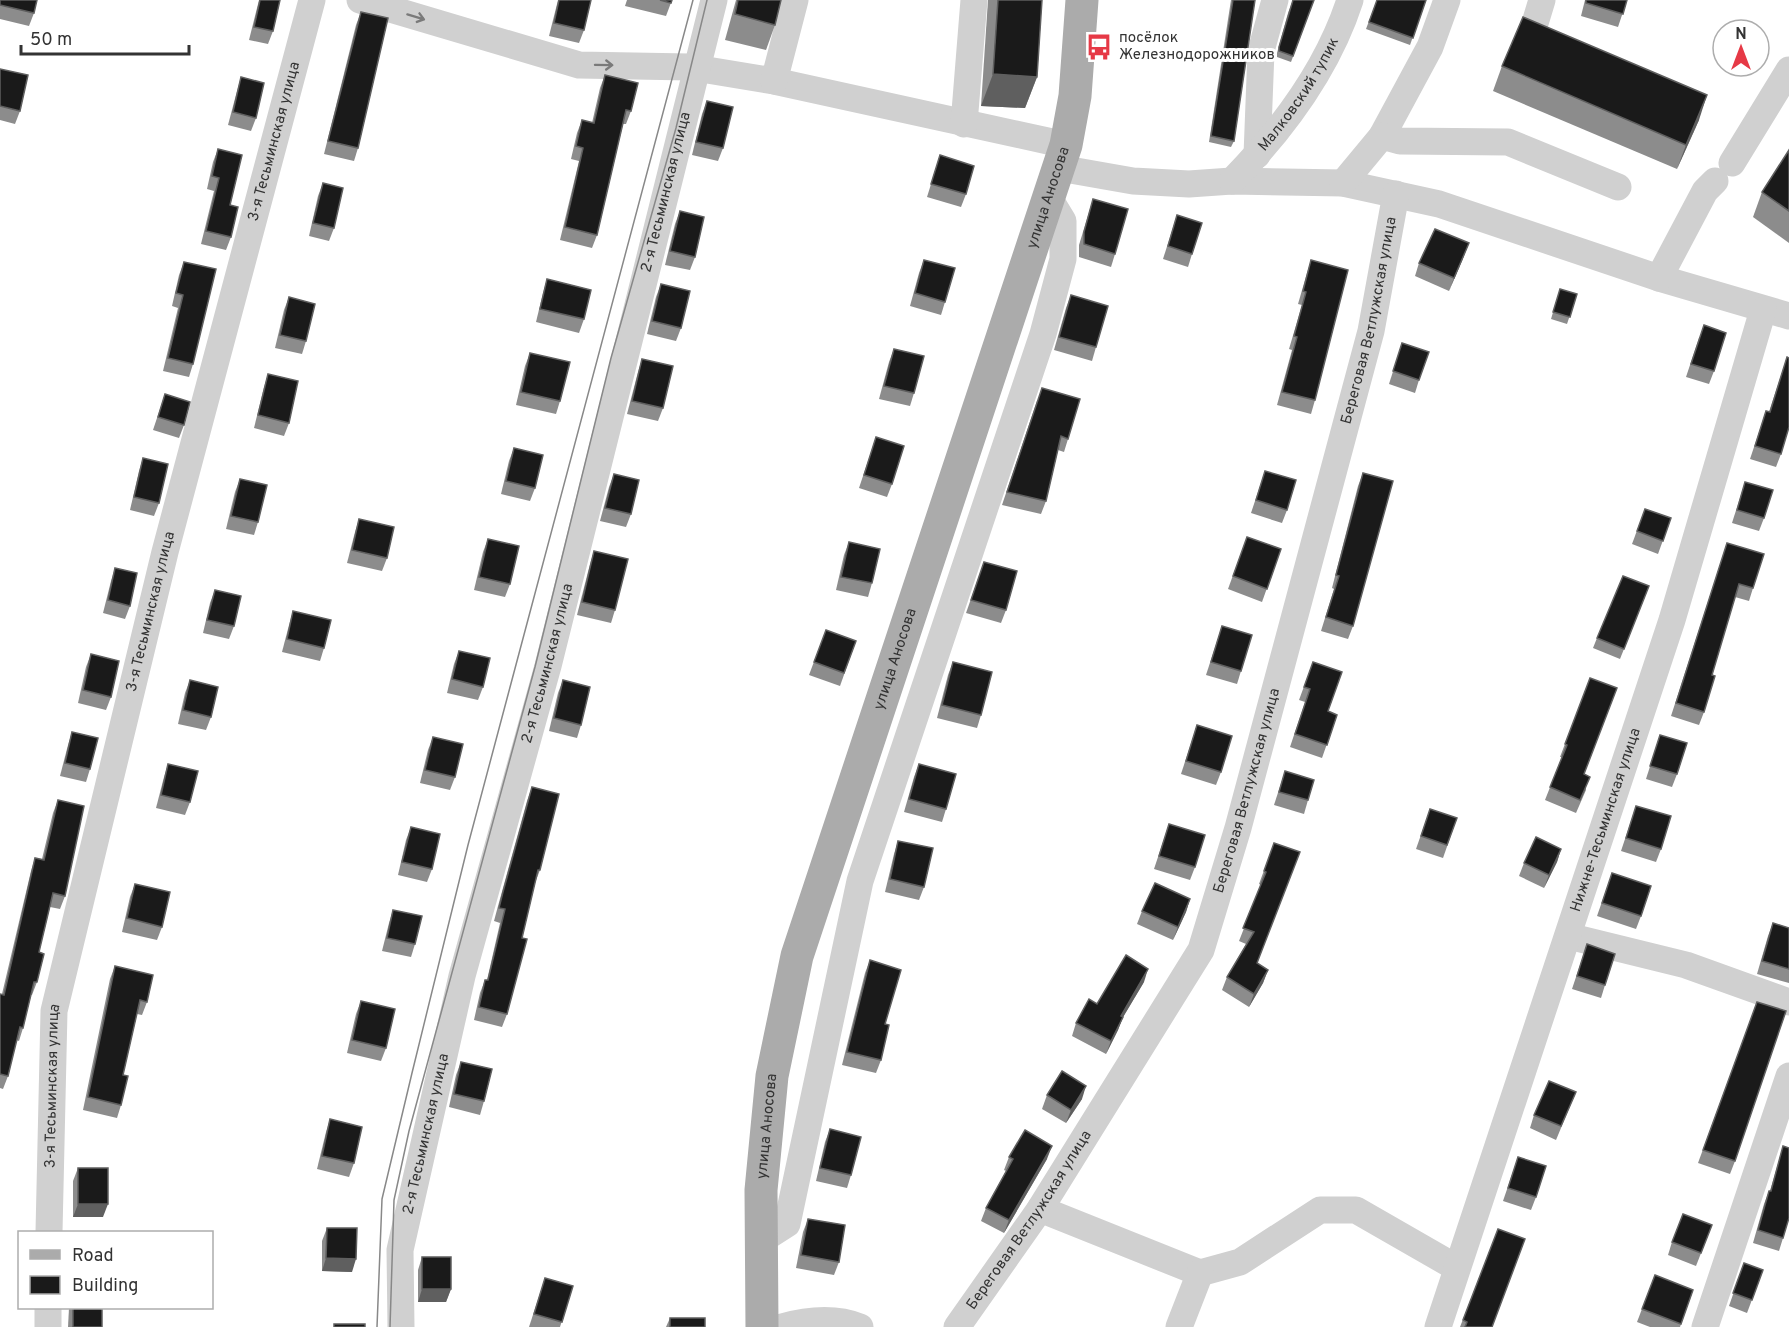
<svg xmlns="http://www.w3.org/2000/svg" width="1789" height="1327" font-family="Overpass,sans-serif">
<rect width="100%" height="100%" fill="#fff"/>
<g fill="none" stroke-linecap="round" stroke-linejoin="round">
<!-- minor -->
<g stroke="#d0d0d0" stroke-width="27">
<polyline points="360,0 579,65 689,67 774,81 1066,145"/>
<polyline points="1532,33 1542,0"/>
<polyline points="774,81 795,0"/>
<polyline points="964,124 974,0"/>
<polyline points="1382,136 1430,47 1447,0"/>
<polyline points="1257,155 1261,51 1275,0"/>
<polyline points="1732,163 1789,70"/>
<polyline points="1059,168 1133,181 1189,184 1232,181 1343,183 1439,204 1659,278 1789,316"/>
<path id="s1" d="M1232,181C1282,130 1328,68 1350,0"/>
<polyline points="1343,183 1382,136 1400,141 1508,142 1618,187"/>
<polyline points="1659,278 1705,191 1715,181"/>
<polyline points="1568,936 1686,965 1789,1002"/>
<polyline points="1040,1209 1200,1273 1240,1262 1320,1210 1356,1210 1457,1268"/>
<path id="s2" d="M49,1232L54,1011L165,552L312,0"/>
<polyline points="762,1240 787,1224 860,881 1043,334 1063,259 1063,221 1049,198"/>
<polyline points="48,1327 48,1308"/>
<path id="s3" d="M401,1327L400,1250L462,976L548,666L714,0"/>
<path d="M782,1327C807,1320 835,1317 860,1327"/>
<path id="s4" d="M957,1327L1040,1209L1201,950L1238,828L1371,331L1396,194"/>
<polyline points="1179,1327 1200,1273"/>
<path id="s5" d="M1438,1327L1672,620L1763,310"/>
<polyline points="1705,1327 1789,1076"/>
</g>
<!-- major -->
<path stroke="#ababab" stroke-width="33" id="s6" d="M762,1327L761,1190L772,1076L797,956L1066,145L1075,96L1082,0"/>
<!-- tram -->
<g stroke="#888" stroke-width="1.5">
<polyline points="377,1327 382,1199 412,1073 468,845 693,0"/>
<polyline points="390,1327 394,1200 409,1131 535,667 611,358 676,128 707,0"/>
</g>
</g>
<!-- wall -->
<g fill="#8c8c8c">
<polygon points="0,0 34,13 29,26 0,19"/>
<polygon points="259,0 280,0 273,31 268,44 249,40"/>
<polygon points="558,0 591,0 584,30 579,43 549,36"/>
<polygon points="627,0 672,0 666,16 625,6"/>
<polygon points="736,0 781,0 775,25 766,50 725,40"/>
<polygon points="988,0 1042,0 1037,77 1025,108 981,106"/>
<polygon points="1231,0 1255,0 1234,141 1231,147 1209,142"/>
<polygon points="1293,0 1314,0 1291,62 1277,57 1277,53 1288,13"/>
<polygon points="1377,0 1426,0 1410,45 1366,29"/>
<polygon points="1585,0 1627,0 1618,27 1581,16"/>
<polygon points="361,12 358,148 354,161 324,154 356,25"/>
<polygon points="1502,66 1699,120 1677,169 1493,91"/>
<polygon points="0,69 20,111 15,124 0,120"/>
<polygon points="605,75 631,111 626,124 623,124 597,235 592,248 560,240 579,161 571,159 577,133 582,120 592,123 600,88"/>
<polygon points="241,77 256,118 251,131 228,125 237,91"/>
<polygon points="707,101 723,148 718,161 692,155 702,114"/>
<polygon points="218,149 230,205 231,237 226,250 201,244 214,191 207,189 213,162"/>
<polygon points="1789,150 1789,243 1753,217 1762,192"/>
<polygon points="940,155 966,194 961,207 927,197"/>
<polygon points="323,183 334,228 329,241 309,236 318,196"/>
<polygon points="1093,199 1115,254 1111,267 1079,257 1079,245"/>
<polygon points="680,211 695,257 690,270 665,265 675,224"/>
<polygon points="1177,215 1192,254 1188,267 1163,259"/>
<polygon points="1464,256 1449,291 1415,276 1419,263"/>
<polygon points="924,260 945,302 941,315 910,306 919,273"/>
<polygon points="1311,260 1315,400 1311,414 1277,405 1292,350 1289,349 1302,305 1298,304 1307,273"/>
<polygon points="184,262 193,364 189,377 163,371 178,308 172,306 179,275"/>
<polygon points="547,279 584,319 579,333 536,322 543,293"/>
<polygon points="661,284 681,328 676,341 647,334 656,297"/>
<polygon points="1560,289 1577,294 1567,324 1551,319"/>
<polygon points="1071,295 1096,347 1092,361 1054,350 1066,308"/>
<polygon points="289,297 306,341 302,354 275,348 284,310"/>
<polygon points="1699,338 1714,371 1709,384 1686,377"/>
<polygon points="1402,343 1419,380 1415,393 1389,384"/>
<polygon points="894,349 914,393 910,406 879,399 889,362"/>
<polygon points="530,353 560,401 556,414 516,405 525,366"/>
<polygon points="1787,357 1781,454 1776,467 1750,459 1766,411 1769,412"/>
<polygon points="642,359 663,408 658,421 627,414 638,372"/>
<polygon points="268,374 289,423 284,436 254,428 264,387"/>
<polygon points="165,394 184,425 179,438 153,430"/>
<polygon points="1037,401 1068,439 1064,452 1058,450 1046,501 1041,514 1002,505"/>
<polygon points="876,437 892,484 887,497 859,488"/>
<polygon points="514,448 535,488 530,501 501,494 509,461"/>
<polygon points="143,458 159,503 154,516 130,510 139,471"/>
<polygon points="1265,471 1287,510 1282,523 1251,513"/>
<polygon points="1363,473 1353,626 1348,639 1321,631 1334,589 1332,588 1358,486"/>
<polygon points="614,474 631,514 626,527 600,521 609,487"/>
<polygon points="240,479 258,522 254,535 226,529 235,492"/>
<polygon points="1745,482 1764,518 1759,531 1732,523"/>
<polygon points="1645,509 1671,518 1658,554 1632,544"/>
<polygon points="359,519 387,558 382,571 347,563 355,532"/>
<polygon points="1247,537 1281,549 1262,602 1228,589"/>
<polygon points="488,539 510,584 505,597 474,590 483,552"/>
<polygon points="849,542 872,583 868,597 836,590 844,555"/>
<polygon points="1727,543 1753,588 1749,601 1735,597 1712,675 1704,712 1699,725 1671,716"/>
<polygon points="594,551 615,610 611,623 577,615 590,564"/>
<polygon points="984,562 1006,610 1001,623 966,613"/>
<polygon points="115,568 130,606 125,619 103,613 111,581"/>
<polygon points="1649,586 1620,659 1593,648 1597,638"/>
<polygon points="215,590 234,626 229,639 203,633 210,603"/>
<polygon points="293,611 324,648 320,661 282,652 289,625"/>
<polygon points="1222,626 1241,671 1237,684 1206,675"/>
<polygon points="826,630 856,641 840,686 809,675"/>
<polygon points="459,651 483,687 478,700 447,693 454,664"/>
<polygon points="91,654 111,697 106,710 78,703 86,667"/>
<polygon points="953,662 981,715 977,728 937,718 948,675"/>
<polygon points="1313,662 1328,711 1337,715 1322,758 1290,747 1305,702 1299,700"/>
<polygon points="1590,678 1584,774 1586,790 1576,813 1545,800 1562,757 1560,757"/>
<polygon points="190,680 211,717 206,730 178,724 185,693"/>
<polygon points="563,680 581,725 577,738 549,731 558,693"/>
<polygon points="1197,725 1221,772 1216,785 1181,774"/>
<polygon points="72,732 90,769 86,782 60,776 68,745"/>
<polygon points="1660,735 1677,774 1672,787 1646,779"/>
<polygon points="433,737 455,777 450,790 420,783 428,750"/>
<polygon points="168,764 190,802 185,815 156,808 164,777"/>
<polygon points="919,764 946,809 942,822 904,812 914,777"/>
<polygon points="1285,771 1308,800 1304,814 1274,805"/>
<polygon points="532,787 540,870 535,883 522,938 507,1014 502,1027 474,1020 480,993 485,980 487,980 500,923 494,921 498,906 527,801"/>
<polygon points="58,800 65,896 60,909 50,907 39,952 37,982 32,995 31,995 23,1028 19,1041 16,1040 8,1076 3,1089 0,1088 0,994 2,994 31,871 35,858 42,859 53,813"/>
<polygon points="1636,806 1661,849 1656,862 1621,851"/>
<polygon points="1430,809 1457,818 1443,858 1416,849"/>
<polygon points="1169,824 1195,867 1190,880 1154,869"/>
<polygon points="411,827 432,869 427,882 398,875 406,840"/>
<polygon points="898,841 924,887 919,900 885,892 894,854"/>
<polygon points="1274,843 1257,963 1268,970 1263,983 1249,1007 1222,990 1227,977 1246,944 1239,941 1261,885 1259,884"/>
<polygon points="1561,849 1557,862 1544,888 1519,876 1524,863"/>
<polygon points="1612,873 1641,916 1636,929 1597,916"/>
<polygon points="135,884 162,927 157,940 122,932 130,897"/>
<polygon points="1190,899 1186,912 1173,940 1137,924 1142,911"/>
<polygon points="393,910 415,944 411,957 382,951 389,923"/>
<polygon points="1773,923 1789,928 1789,983 1757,974 1768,936"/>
<polygon points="1587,944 1605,985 1601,998 1572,989"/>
<polygon points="870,960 885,1024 881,1060 876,1073 842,1065 865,973"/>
<polygon points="115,966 147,1002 142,1015 137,1014 123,1075 121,1105 117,1118 83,1110 110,979"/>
<polygon points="1144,982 1123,1017 1118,1030 1106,1054 1072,1036 1076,1023 1097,1004"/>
<polygon points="361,1001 386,1048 381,1061 347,1053 356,1014"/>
<polygon points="1757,1002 1735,1161 1730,1174 1698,1163"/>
<polygon points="461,1062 484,1101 480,1115 449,1107 456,1075"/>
<polygon points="1576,1092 1556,1140 1530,1128 1534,1115"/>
<polygon points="1047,1095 1082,1099 1066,1123 1042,1109"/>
<polygon points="330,1119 354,1163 349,1177 317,1169 326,1132"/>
<polygon points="830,1129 851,1175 847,1188 816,1181 825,1142"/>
<polygon points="1783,1146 1783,1238 1779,1251 1753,1243 1764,1204 1769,1191 1770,1191"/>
<polygon points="1009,1157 1047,1159 1004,1233 981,1221 986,1208 1006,1171 1004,1170"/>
<polygon points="1518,1157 1536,1197 1531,1210 1503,1201"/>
<polygon points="78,1168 103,1217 73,1217 73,1181"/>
<polygon points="808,1219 839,1262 834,1275 796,1268 803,1232"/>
<polygon points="1712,1225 1696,1266 1668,1255 1672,1242"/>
<polygon points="327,1228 352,1272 322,1271 322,1241"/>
<polygon points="1498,1229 1492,1327 1460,1327"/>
<polygon points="422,1257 451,1289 446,1302 418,1302 418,1270"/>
<polygon points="1744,1263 1763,1270 1747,1313 1729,1306"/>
<polygon points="1655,1275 1693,1290 1680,1327 1650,1327 1637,1322"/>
<polygon points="545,1278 573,1286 560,1327 529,1327"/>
<polygon points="69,1308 102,1308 102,1327 68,1327"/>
<polygon points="670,1318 705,1327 666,1327"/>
</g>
<!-- shaded-wall -->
<g fill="#5f5f5f">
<polygon points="993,74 1037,77 1025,108 981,106"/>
<polygon points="1707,95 1699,120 1677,169 1686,145"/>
<polygon points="1469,243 1464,256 1449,291 1454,278"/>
<polygon points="1561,849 1557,862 1544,888 1549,875"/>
<polygon points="1190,899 1186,912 1173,940 1178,927"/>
<polygon points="1148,969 1144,982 1116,1029 1121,1016"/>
<polygon points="1268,970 1263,983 1249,1007 1254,994"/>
<polygon points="1123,1017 1118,1030 1106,1054 1111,1041"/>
<polygon points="1086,1086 1082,1099 1066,1123 1071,1110"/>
<polygon points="1052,1146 1047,1159 1004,1233 1009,1220"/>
<polygon points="78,1204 108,1204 103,1217 73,1217"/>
<polygon points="326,1258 356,1259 352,1272 322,1271"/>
<polygon points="422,1289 451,1289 446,1302 418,1302"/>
</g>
<!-- building -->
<g fill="#1a1a1a" stroke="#5f5f5f" stroke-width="1.5">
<polygon points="0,0 37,0 34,13 0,5"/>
<polygon points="260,0 280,0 273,31 254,27"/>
<polygon points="559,0 591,0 584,30 554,23"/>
<polygon points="660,0 672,0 671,3"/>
<polygon points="738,0 781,0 775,25 735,14"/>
<polygon points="998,0 1042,0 1037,77 993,74"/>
<polygon points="1233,0 1255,0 1234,141 1211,136"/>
<polygon points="1293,0 1314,0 1293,56 1279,51 1279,47"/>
<polygon points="1377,0 1426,0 1413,38 1369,22"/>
<polygon points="1586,0 1627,0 1623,14 1586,3"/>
<polygon points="361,12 388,18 358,148 328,141"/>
<polygon points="1523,17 1707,95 1686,145 1502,66"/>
<polygon points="0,69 28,75 20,111 0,106"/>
<polygon points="605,75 638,83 631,111 626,110 597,235 565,227 583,148 576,146 582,120 594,123"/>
<polygon points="241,77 264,83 256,118 233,112"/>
<polygon points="707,101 733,107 723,148 696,142"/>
<polygon points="218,149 242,155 230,205 238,207 231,237 206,231 219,178 212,176"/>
<polygon points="1789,150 1789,211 1762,192"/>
<polygon points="940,155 974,166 966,194 931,184"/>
<polygon points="323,183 343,188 334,228 313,223"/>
<polygon points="1093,199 1128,209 1115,254 1084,244 1084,232"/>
<polygon points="680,211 704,217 695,257 670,251"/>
<polygon points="1177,215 1202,223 1192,254 1168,246"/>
<polygon points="1435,229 1469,243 1454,278 1419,263"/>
<polygon points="924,260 955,268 945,302 915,293"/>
<polygon points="1311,260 1348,270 1315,400 1282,392 1297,337 1294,336 1306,292 1303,291"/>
<polygon points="184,262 216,269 193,364 168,358 183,295 176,293"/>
<polygon points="547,279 591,290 584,319 540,309"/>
<polygon points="661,284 690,291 681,328 652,321"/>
<polygon points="1560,289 1577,294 1570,317 1553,312"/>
<polygon points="1071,295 1108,306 1096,347 1059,337"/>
<polygon points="289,297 315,304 306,341 280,335"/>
<polygon points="1704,325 1726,333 1714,371 1691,364"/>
<polygon points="1402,343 1429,352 1419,380 1393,371"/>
<polygon points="894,349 924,356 914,393 884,386"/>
<polygon points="530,353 570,362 560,401 521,392"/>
<polygon points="1787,357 1789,358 1789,427 1781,454 1755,446 1766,411 1770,412"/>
<polygon points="642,359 673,366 663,408 632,401"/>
<polygon points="268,374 298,381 289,423 258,415"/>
<polygon points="1042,388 1080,399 1068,439 1061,436 1046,501 1007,492"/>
<polygon points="165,394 190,402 184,425 158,417"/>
<polygon points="876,437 904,446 892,484 864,475"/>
<polygon points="514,448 543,455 535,488 506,481"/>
<polygon points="143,458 168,464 159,503 134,497"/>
<polygon points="1265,471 1296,480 1287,510 1256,500"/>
<polygon points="1363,473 1393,481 1353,626 1326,617 1339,576 1336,575"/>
<polygon points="614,474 639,480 631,514 605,508"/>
<polygon points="240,479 267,485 258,522 231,516"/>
<polygon points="1745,482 1773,490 1764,518 1737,510"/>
<polygon points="1645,509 1671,518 1663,541 1637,531"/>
<polygon points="359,519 394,527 387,558 352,550"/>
<polygon points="1247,537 1281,549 1267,589 1233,576"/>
<polygon points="488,539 519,546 510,584 479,577"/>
<polygon points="849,542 880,549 872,583 841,577"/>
<polygon points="1727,543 1764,554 1753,588 1739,584 1712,675 1715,676 1704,712 1676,703"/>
<polygon points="594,551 628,559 615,610 582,602"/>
<polygon points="984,562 1017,571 1006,610 971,600"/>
<polygon points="115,568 137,573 130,606 108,600"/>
<polygon points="1623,576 1649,586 1624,649 1597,638"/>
<polygon points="215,590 241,596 234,626 207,620"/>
<polygon points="293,611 331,620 324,648 287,639"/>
<polygon points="1222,626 1252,635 1241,671 1211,662"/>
<polygon points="826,630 856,641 844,673 814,662"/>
<polygon points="459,651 490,658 483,687 452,679"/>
<polygon points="91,654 119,661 111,697 83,690"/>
<polygon points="953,662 992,672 981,715 942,705"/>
<polygon points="1313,662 1342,672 1328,711 1337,715 1327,745 1295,734 1310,689 1304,687"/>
<polygon points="1590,678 1617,688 1584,774 1590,777 1580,800 1550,787 1567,745 1565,744"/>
<polygon points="190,680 218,687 211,717 183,710"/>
<polygon points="563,680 590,687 581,725 554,718"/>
<polygon points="1197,725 1232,736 1221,772 1186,761"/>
<polygon points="72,732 98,738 90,769 65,763"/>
<polygon points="1660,735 1687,743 1677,774 1650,766"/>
<polygon points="433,737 463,744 455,777 425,770"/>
<polygon points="168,764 198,771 190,802 161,795"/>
<polygon points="919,764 956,774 946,809 909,799"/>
<polygon points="1285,771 1314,780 1308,800 1279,792"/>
<polygon points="532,787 559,794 540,870 538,870 522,938 527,939 507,1014 479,1007 485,980 488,980 505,909 499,908 503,892"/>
<polygon points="58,800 84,806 65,896 53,893 39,952 44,954 37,982 34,982 23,1028 20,1027 8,1076 0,1074 0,994 4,995 35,858 44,860"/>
<polygon points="1636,806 1671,816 1661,849 1626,838"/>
<polygon points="1430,809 1457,818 1447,845 1421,836"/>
<polygon points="1169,824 1205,835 1195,867 1159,856"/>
<polygon points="411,827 440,834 432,869 402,862"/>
<polygon points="1536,837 1561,849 1549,875 1524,863"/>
<polygon points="898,841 933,848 924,887 890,879"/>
<polygon points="1274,843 1300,852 1257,963 1268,970 1254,994 1227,977 1254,932 1243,928 1266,872 1264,871"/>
<polygon points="1612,873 1651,886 1641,916 1602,903"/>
<polygon points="1155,883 1190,899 1178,927 1142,911"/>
<polygon points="135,884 170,892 162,927 127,918"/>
<polygon points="393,910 422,916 415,944 387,938"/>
<polygon points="1773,923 1789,928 1789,969 1762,961"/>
<polygon points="1587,944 1615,954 1605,985 1577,976"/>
<polygon points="1126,955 1148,969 1121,1016 1123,1017 1111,1041 1076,1023 1089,999 1097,1004"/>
<polygon points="870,960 901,970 885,1024 889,1025 881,1060 847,1052"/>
<polygon points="115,966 153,975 147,1002 140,1000 123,1075 128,1076 121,1105 88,1097"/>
<polygon points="361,1001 395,1009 386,1048 352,1040"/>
<polygon points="1757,1002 1786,1011 1735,1161 1703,1150"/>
<polygon points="461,1062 492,1069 484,1101 454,1094"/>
<polygon points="1062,1071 1086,1086 1071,1110 1047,1095"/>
<polygon points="1549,1081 1576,1092 1561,1126 1534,1115"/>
<polygon points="330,1119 362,1127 354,1163 322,1156"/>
<polygon points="830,1129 861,1137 851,1175 820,1168"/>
<polygon points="1025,1130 1052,1146 1009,1220 986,1208 1013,1159 1009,1157"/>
<polygon points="1783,1146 1789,1148 1789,1218 1783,1238 1758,1230 1769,1191 1771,1191"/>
<polygon points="1518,1157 1546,1166 1536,1197 1508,1188"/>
<rect x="78" y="1168" width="30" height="36"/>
<polygon points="1683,1214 1712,1225 1701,1253 1672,1242"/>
<polygon points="808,1219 845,1225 839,1262 801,1255"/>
<polygon points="327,1228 357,1228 356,1259 326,1258"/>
<polygon points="1498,1229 1525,1239 1492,1327 1465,1327 1467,1322 1463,1320"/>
<rect x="422" y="1257" width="29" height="32"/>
<polygon points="1744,1263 1763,1270 1752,1300 1733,1293"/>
<polygon points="1655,1275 1693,1290 1681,1324 1642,1309"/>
<polygon points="545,1278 573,1286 562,1322 534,1314"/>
<rect x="73" y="1308" width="29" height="19"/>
<rect x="670" y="1318" width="35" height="9"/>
<rect x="334" y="1324" width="31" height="3"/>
</g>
<!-- one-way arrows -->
<defs><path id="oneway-shaft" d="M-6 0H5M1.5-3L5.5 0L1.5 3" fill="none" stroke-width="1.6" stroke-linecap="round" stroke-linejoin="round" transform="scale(1.5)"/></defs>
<g stroke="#7a7a7a">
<use href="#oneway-shaft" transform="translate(416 17) rotate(17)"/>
<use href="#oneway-shaft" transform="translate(604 65) rotate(1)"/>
</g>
<!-- icons -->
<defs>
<g id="bus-bare" transform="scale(2.07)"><path d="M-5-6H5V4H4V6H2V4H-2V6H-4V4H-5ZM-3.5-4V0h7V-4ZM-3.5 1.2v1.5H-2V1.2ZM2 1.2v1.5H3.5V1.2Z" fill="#e63946" stroke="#fff" stroke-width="2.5" paint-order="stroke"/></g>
</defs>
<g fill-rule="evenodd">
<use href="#bus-bare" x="1099" y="47"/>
</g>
<g text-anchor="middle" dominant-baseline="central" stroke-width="6" stroke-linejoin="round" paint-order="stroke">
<!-- poi labels -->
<g font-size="15" fill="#333" stroke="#fff" text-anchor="start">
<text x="1119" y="38">посёлок<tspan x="1119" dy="17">Железнодорожников</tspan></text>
</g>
<!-- street labels -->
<g font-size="15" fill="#333" stroke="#fff">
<text stroke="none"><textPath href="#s1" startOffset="110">Малковский тупик</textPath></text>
<text stroke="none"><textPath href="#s2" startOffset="1118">3-я Тесьминская улица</textPath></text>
<text stroke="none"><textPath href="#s3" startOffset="1168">2-я Тесьминская улица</textPath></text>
<text stroke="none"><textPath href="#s6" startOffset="1173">улица Аносова</textPath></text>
<text stroke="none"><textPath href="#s4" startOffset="1101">Береговая Ветлужская улица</textPath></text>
<text stroke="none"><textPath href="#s2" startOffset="632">3-я Тесьминская улица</textPath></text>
<text stroke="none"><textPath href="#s6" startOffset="687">улица Аносова</textPath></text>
<text stroke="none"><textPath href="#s3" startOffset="682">2-я Тесьминская улица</textPath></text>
<text stroke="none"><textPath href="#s4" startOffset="615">Береговая Ветлужская улица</textPath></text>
<text stroke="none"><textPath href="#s5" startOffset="534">Нижне-Тесьминская улица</textPath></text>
<text stroke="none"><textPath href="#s2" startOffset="146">3-я Тесьминская улица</textPath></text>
<text stroke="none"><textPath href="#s6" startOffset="201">улица Аносова</textPath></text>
<text stroke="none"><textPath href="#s3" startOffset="196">2-я Тесьминская улица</textPath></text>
<text stroke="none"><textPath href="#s4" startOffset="129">Береговая Ветлужская улица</textPath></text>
</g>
</g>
<!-- legend -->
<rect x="18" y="1231" width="195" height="78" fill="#ffffff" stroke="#adadad" stroke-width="1.5"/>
<rect x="30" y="1250" width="30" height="9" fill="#ababab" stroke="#adadad" stroke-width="1.5"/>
<text x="72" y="1261" font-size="18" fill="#333333">Road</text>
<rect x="30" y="1276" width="30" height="18" fill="#1a1a1a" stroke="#adadad" stroke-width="1.5"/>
<text x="72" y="1291" font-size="18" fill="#333333">Building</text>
<!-- north arrow -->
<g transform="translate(1741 48)"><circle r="28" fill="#ffffff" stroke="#adadad" stroke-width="1.5"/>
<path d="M0-4.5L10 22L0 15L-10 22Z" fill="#e63946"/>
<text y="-9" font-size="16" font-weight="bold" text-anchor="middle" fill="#333333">N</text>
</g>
<!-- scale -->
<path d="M21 45v9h168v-9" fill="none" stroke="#333333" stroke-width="3"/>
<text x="30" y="45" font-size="18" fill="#333333" stroke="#ffffff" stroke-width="4.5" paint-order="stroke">50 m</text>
</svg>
